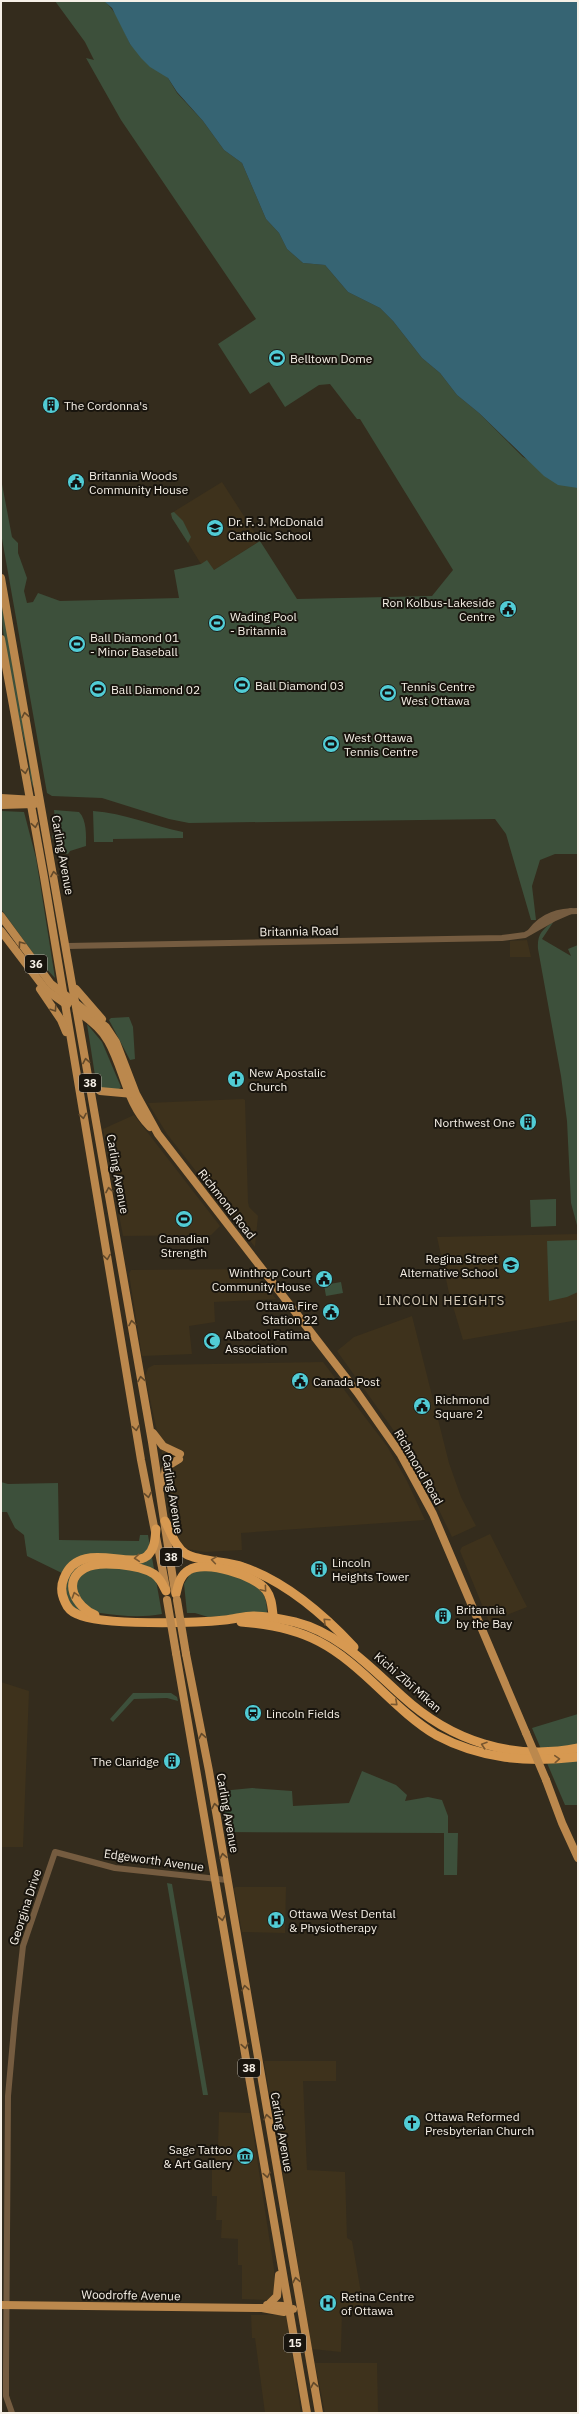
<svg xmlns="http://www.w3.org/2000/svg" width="579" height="2414" font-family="'IBM Plex Sans',sans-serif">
<rect width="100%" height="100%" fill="#342c1d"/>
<!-- built -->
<g fill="#3e321c">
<polygon points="222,482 260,541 214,570 201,564 170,514"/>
<polygon points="527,940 531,957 510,957 510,941"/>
<polygon points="243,1099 245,1100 248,1202 249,1207 258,1216 255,1247 167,1134 148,1103"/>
<polygon points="134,1115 220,1226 211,1235 123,1236 103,1129"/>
<polygon points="578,1234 578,1320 463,1340 449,1293 437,1237"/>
<polygon points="253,1269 276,1299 214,1302 215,1322 189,1326 192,1354 142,1356 129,1274 131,1270"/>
<polygon points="412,1316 449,1463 461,1497 476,1526 452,1537 426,1483 402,1442 337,1351 354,1337"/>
<polygon points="323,1362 387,1446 407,1481 425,1520 241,1533 242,1550 205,1552 187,1549 181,1544 177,1533 167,1476 145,1377 148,1368 154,1365"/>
<polygon points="490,1534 527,1607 489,1622 460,1551 462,1547"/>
<polygon points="1,1682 29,1691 23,1847 1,1847"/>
<polygon points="236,1887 286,1887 285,1933 242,1932 234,1888"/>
<polygon points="264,2061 336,2061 336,2081 303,2081 307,2170 345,2172 347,2238 352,2241 364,2310 342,2310 341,2352 312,2349"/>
<polygon points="219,2112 250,2113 274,2269 274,2293 268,2300 242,2299 242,2265 238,2265 238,2239 221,2238 222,2220 216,2220 217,2196 212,2196 212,2146 218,2146"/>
<polygon points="251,2315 286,2315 301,2413 265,2413 255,2338 252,2338"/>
<polygon points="315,2363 377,2363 378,2413 325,2413"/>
</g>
<!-- green -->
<g fill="#3d503b">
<polygon points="55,1 106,2 118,17 130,44 168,78 177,93 203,121 224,150 242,163 266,219 279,233 287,249 303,263 325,265 348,292 380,308 393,321 422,358 440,373 457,395 479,413 523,457 578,487 578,854 555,854 540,860 532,886 536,920 531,920 506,834 495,819 189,823 169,819 102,798 52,796 47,793 1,533 1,468 2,484 12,537 18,543 18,553 27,578 24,591 27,603 33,602 38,593 60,601 179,598 174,570 201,564 207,560 214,570 260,541 297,599 432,596 453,570 360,419 357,419 330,384 319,385 285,407 269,382 250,394 218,344 256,319 121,120 86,58 94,60 85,42"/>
<polygon points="174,512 183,521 191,537 188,543 172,518 171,513"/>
<path d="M1,595L35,789C29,784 30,766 28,757C17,709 1,645 1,595Z"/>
<path d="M54,810L79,812C87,820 86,836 86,846L70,851L68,854L62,853L52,837L56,828Z"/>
<polygon points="1,811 24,812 36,858 55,978 39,961 1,909"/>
<path d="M93,811C124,813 153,826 183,832V838L113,839V842H94Z"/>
<path d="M554,921L542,939L571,956L568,949L578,945V1229L571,1203L567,1121L561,1076L538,949C537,934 542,930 554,921Z"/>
<polygon points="129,1017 133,1027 135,1059 130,1060 109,1020 111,1018"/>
<polygon points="87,1024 102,1042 121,1087 118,1090 103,1089 96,1082"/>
<polygon points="556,1199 556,1226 531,1227 530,1200"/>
<polygon points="578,1240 578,1292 567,1297 549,1301 547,1241"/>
<polygon points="341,1282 343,1293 326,1296 324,1285"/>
<path d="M1,1482L8,1484L58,1483L59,1540L139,1541L140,1535H148L162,1614C140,1618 122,1616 100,1613C94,1612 84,1614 79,1611C65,1604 64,1589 68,1576L27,1556L24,1535L15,1528L7,1512H1Z"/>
<path d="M199,1570C215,1569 250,1576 261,1590C266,1597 267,1605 267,1613L208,1617L195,1613H187L184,1584L190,1574Z"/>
<polygon points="133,1693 171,1693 177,1697 178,1701 167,1698 134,1699 113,1722 110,1719"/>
<polygon points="578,1714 578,1805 565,1805 532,1728"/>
<polygon points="362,1771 396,1785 407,1795 405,1801 428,1797 442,1800 448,1816 448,1833 458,1833 457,1875 444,1875 444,1833 226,1832 221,1791 252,1788 292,1791 293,1806 349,1803"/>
<polygon points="167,1883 172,1884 208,2095 203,2095"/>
</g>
<!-- water -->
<polygon fill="#366473" points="104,1 578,1 578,488 558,485 544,476 479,413 457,395 440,373 422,358 393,321 380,308 348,292 325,265 303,263 287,249 279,233 266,219 242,163 224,150 203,121 177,92 168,78 150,67 141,58 130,44 112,8"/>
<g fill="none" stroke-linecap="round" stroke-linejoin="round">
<!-- minor -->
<g stroke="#755c40" stroke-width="6">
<path d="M531,931C543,915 559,911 578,911"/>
<polyline points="67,946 502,938 525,935 555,918 571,911"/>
<polyline points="12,2413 6,2396 6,2373 8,2096 15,2018 23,1946 55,1852 115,1868 227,1880"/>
</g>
<!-- major -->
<g stroke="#bb884d" stroke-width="8">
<polyline points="1,578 152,1442 175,1592"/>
<polyline points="1,639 44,877 141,1460 166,1588"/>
<polyline points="1,798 35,800"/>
<polyline points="1,805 35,804"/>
<polyline points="1,916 51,984 106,1027 116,1042 136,1094 158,1134 357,1392 401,1455 433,1514 526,1733"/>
<polyline points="1,931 46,990 67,1005"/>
<polyline points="40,989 61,1020 66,1032"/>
<polyline points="76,989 102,1019"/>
<path d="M77,1011C89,1019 101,1028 108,1041C124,1069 126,1103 150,1127"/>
<polyline points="91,1082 100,1091 133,1094"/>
<polyline points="153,1433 163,1446 180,1454"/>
<polyline points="163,1486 166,1467 179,1459"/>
<polyline points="176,1653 307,2413"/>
<polyline points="186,1654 209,1771 319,2413"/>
<polyline points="546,1780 562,1823 578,1858"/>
<polyline points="1,2305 262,2308 284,2312 293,2309"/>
<polyline points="267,2305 283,2306 289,2309"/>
<polyline points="268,2305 277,2296 279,2275"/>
</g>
<!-- highway -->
<g stroke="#d79951" stroke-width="9">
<path d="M165,1521C171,1532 175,1547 186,1554C200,1562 227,1561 243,1567C284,1581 324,1615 354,1647"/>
<path d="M156,1529C155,1539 155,1549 147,1556C129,1570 79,1539 64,1578C61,1585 61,1594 65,1602C67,1607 72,1612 77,1614C101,1626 196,1623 225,1620C235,1619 244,1616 253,1616C268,1616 282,1619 295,1622C339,1633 370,1667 402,1696C451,1741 512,1761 578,1748"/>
<path d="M176,1594C178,1585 180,1575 189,1570C205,1560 255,1575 266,1590C273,1599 272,1612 274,1622"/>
<path d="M95,1615C76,1607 61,1581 85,1568C99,1560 140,1565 154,1574C160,1578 163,1585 166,1591"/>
<path d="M241,1622C308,1627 335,1646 382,1691C399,1707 416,1723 436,1735C481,1759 528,1763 578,1757"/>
</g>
<!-- major-bridge -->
<g stroke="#bb884d" stroke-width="8">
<polyline points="167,1600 176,1653"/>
<polyline points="177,1600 186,1654"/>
<polyline points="526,1733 546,1780"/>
</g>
</g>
<!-- one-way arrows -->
<defs><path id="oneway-chevron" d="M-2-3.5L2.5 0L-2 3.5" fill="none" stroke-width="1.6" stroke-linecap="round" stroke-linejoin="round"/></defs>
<g stroke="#62492a">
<use href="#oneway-chevron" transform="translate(25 715) rotate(-100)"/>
<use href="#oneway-chevron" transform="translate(25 771) rotate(80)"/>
<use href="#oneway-chevron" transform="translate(35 825) rotate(80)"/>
<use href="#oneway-chevron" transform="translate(54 874) rotate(-100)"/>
<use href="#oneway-chevron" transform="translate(21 944) rotate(-126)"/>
<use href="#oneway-chevron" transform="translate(54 1009) rotate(56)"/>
<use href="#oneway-chevron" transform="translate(86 1061) rotate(-100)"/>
<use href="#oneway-chevron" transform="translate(83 1116) rotate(80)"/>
<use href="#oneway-chevron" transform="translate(109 1190) rotate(-100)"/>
<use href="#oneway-chevron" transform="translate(107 1257) rotate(81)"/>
<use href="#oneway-chevron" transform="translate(132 1323) rotate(-100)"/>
<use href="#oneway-chevron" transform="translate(141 1379) rotate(-100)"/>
<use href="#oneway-chevron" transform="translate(136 1428) rotate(81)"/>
<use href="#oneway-chevron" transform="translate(148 1495) rotate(79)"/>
<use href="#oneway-chevron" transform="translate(202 1736) rotate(-101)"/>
<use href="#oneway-chevron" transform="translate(215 1806) rotate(-100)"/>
<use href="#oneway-chevron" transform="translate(223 1856) rotate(-100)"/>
<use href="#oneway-chevron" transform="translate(222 1918) rotate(80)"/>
<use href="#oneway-chevron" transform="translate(245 1988) rotate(-99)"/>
<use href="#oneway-chevron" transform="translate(245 2046) rotate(80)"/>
<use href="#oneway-chevron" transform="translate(267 2117) rotate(-100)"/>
<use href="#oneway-chevron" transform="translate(267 2175) rotate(80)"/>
<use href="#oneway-chevron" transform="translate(296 2280) rotate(-101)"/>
<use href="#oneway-chevron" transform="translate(314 2385) rotate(-100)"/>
</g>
<g stroke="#785730">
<use href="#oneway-chevron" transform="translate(137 1558) rotate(175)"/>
<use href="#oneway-chevron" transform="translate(214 1560) rotate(-171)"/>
<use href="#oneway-chevron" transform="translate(264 1589) rotate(50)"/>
<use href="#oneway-chevron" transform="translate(75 1595) rotate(-107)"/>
<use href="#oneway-chevron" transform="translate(326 1621) rotate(-137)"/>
<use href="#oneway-chevron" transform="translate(395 1703) rotate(42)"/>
<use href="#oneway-chevron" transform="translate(484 1745) rotate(-162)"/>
<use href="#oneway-chevron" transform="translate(557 1759) rotate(-4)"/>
</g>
<!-- icons -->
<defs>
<g id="stadium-disc" transform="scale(0.9)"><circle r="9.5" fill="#51ccd5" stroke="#19150e"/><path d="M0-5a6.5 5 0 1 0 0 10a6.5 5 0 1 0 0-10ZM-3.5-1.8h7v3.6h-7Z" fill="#111"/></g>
<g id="building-disc" transform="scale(0.9)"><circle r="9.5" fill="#51ccd5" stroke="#19150e"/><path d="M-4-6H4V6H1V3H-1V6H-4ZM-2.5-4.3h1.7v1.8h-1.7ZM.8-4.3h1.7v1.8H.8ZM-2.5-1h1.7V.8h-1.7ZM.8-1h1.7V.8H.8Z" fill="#111"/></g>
<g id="civic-disc" transform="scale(0.9)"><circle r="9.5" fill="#51ccd5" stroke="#19150e"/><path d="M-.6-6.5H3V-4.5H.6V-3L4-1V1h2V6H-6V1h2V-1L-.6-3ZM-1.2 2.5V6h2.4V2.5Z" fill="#111"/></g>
<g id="school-disc" transform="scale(0.9)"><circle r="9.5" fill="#51ccd5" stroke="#19150e"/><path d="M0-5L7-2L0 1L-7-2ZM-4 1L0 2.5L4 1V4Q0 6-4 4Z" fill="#111"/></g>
<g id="church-disc" transform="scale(0.9)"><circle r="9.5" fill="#51ccd5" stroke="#19150e"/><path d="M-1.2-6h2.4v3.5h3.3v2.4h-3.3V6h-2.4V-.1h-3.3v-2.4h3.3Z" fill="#111"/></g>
<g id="mosque-disc" transform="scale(0.9)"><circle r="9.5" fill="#51ccd5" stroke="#19150e"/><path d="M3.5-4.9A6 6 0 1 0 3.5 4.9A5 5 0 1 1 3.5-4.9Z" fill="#111"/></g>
<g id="station-disc" transform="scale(0.9)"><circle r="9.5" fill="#51ccd5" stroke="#19150e"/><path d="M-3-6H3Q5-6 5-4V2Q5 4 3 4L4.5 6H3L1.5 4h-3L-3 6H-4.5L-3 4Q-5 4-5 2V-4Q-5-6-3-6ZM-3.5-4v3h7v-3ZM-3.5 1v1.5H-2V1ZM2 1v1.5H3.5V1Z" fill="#111"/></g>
<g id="hospital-disc" transform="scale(0.9)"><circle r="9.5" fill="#51ccd5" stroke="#19150e"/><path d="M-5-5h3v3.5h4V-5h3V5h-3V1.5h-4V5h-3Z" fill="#111"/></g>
<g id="museum-disc" transform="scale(0.9)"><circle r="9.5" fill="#51ccd5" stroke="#19150e"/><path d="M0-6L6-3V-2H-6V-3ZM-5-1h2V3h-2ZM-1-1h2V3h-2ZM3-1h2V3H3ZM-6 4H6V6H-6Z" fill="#111"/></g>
</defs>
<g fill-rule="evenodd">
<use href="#stadium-disc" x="277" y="358"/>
<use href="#building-disc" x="51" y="405"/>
<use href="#civic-disc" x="76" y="482"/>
<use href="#school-disc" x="215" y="528"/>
<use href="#civic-disc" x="508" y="609"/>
<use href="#stadium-disc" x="217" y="623"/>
<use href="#stadium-disc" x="77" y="644"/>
<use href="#stadium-disc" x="242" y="685"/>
<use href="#stadium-disc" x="98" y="689"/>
<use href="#stadium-disc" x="388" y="693"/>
<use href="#stadium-disc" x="331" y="744"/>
<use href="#church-disc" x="236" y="1079"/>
<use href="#building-disc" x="528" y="1122"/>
<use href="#stadium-disc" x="184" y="1219"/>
<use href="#school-disc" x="511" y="1265"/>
<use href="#civic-disc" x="324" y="1279"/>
<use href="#civic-disc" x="331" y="1312"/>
<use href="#mosque-disc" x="212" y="1341"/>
<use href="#civic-disc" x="300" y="1381"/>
<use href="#civic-disc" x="422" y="1406"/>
<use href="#building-disc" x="319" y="1569"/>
<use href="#building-disc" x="443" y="1616"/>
<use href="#station-disc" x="253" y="1713"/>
<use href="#building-disc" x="172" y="1761"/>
<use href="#hospital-disc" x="276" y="1920"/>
<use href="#church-disc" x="412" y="2123"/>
<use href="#museum-disc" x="245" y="2156"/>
<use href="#hospital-disc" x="328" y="2303"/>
</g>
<g text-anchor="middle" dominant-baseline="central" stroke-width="4" stroke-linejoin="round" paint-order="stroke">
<!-- shield labels -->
<g fill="#19150e" stroke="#b4aea6" stroke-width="1">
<rect x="25" y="955" width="22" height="18" rx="3"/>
<rect x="79" y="1074" width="22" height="18" rx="3"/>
<rect x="160" y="1548" width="22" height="18" rx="3"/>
<rect x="238" y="2059" width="22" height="18" rx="3"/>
<rect x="284" y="2334" width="22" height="18" rx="3"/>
</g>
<g font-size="11" font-weight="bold" fill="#f6f0e7">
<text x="36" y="964">36</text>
<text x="90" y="1083">38</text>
<text x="171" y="1557">38</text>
<text x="249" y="2068">38</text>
<text x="295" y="2343">15</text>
</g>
<!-- poi labels -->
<g font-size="12" fill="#f6f0e7" stroke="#19150e" text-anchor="start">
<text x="290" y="358">Belltown Dome</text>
<text x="64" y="405">The Cordonna's</text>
<text x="89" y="475">Britannia Woods<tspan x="89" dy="14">Community House</tspan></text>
<text x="228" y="521">Dr. F. J. McDonald<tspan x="228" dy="14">Catholic School</tspan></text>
<text x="495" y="602" text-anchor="end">Ron Kolbus-Lakeside<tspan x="495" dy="14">Centre</tspan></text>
<text x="230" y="616">Wading Pool<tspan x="230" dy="14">- Britannia</tspan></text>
<text x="90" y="637">Ball Diamond 01<tspan x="90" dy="14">- Minor Baseball</tspan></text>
<text x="255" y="685">Ball Diamond 03</text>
<text x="401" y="686">Tennis Centre<tspan x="401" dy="14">West Ottawa</tspan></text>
<text x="111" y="689">Ball Diamond 02</text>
<text x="344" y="737">West Ottawa<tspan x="344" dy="14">Tennis Centre</tspan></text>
<text x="249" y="1072">New Apostalic<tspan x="249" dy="14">Church</tspan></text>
<text x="515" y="1122" text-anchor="end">Northwest One</text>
<text x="184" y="1238" text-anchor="middle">Canadian<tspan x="184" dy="14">Strength</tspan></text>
<text x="498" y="1258" text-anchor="end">Regina Street<tspan x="498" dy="14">Alternative School</tspan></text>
<text x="311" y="1272" text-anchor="end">Winthrop Court<tspan x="311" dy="14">Community House</tspan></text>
<text x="318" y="1305" text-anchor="end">Ottawa Fire<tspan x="318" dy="14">Station 22</tspan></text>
<text x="225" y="1334">Albatool Fatima<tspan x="225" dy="14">Association</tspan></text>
<text x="313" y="1381">Canada Post</text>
<text x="435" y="1399">Richmond<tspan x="435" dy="14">Square 2</tspan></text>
<text x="332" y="1562">Lincoln<tspan x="332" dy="14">Heights Tower</tspan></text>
<text x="456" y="1609">Britannia<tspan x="456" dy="14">by the Bay</tspan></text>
<text x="266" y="1713">Lincoln Fields</text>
<text x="159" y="1761" text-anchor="end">The Claridge</text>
<text x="289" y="1913">Ottawa West Dental<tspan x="289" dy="14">&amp; Physiotherapy</tspan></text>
<text x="425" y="2116">Ottawa Reformed<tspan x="425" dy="14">Presbyterian Church</tspan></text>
<text x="232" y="2149" text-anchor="end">Sage Tattoo<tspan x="232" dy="14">&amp; Art Gallery</tspan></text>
<text x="341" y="2296">Retina Centre<tspan x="341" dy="14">of Ottawa</tspan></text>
</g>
<!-- street labels -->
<g font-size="12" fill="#f6f0e7" stroke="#19150e">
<text transform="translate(63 855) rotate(80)">Carling Avenue</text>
<text transform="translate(299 931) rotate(-1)">Britannia Road</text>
<text transform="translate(118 1174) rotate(80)">Carling Avenue</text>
<text transform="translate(227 1204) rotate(52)">Richmond Road</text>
<text transform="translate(419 1467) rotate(60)">Richmond Road</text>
<text transform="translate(173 1494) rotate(81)">Carling Avenue</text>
<text transform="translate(408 1682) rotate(41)">Kichi Zībī Mīkan</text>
<text transform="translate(228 1813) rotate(80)">Carling Avenue</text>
<text transform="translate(154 1860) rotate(8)">Edgeworth Avenue</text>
<text transform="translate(25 1907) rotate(-72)">Georgina Drive</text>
<text transform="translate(282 2132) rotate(80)">Carling Avenue</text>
<text transform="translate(131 2295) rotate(1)">Woodroffe Avenue</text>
</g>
<!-- neighbourhood labels -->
<g font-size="13" letter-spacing="1" fill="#d6cbb8" stroke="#19150e">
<text x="442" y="1300">LINCOLN HEIGHTS</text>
</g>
</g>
<!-- border -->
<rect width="579" height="2414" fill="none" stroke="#f6f0e7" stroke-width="4"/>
</svg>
